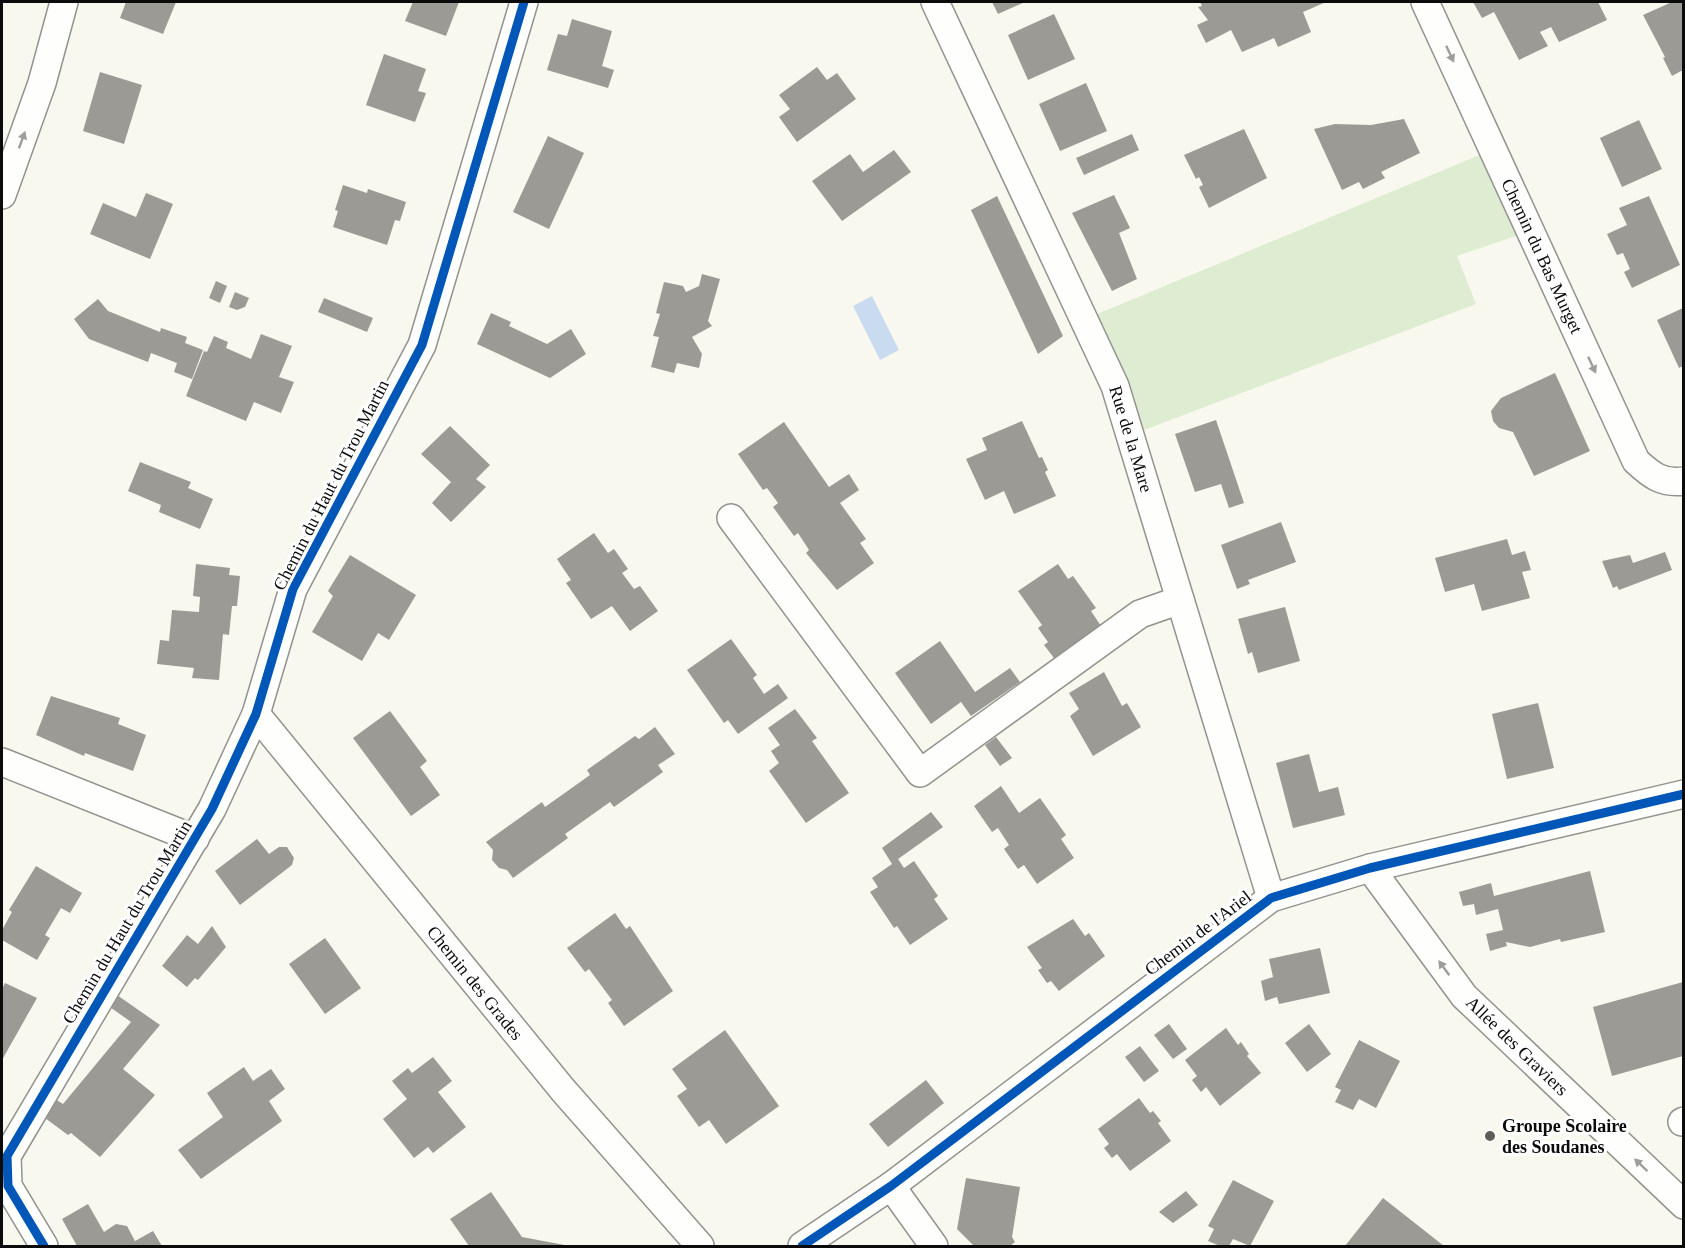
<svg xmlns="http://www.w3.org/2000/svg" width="1685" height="1248" font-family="'Times New Roman',serif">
<rect width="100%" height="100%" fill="#f9f8ef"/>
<!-- green -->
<polygon fill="#deecd1" points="1482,154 1519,235 1457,256 1476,304 1144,430 1095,315"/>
<!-- water -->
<polygon fill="#c9dcef" points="872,296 899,350 880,360 853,306"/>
<!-- building -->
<g fill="#9c9a95">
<polygon points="126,2 176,2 163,34 120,18"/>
<polygon points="413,2 459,2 446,36 405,21"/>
<polygon points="992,2 1025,2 998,14"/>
<polygon points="1200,2 1326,2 1303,12 1311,32 1278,47 1274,38 1242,52 1231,30 1206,43 1197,25 1208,20 1198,7 1202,6"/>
<polygon points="1473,2 1598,2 1607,20 1559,42 1551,27 1540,32 1548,46 1519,60 1494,12 1482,18"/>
<polygon points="1672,2 1683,2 1683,70 1672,76 1663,58 1665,57 1643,15"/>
<polygon points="1054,14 1075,59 1028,80 1008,35"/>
<polygon points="572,19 612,31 602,66 614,70 608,88 547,70 558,34 567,36"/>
<polygon points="384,54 426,69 418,91 426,93 415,122 366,105"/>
<polygon points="817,67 827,80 837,73 856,99 797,142 779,117 790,109 779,95"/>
<polygon points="100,72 142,85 124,144 83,131"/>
<polygon points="1086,83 1107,131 1060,151 1039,104"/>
<polygon points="1404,119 1420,153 1381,172 1385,178 1363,189 1359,182 1342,190 1314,129 1335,124 1371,125"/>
<polygon points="1639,120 1662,169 1622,187 1600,138"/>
<polygon points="1244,129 1267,178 1209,208 1199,187 1203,185 1199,177 1196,179 1184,155"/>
<polygon points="1132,134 1139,150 1084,175 1076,158"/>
<polygon points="548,136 584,153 549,229 513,212"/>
<polygon points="894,150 911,172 842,221 812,181 850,154 863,172"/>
<polygon points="343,185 367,193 368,189 406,202 400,221 395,220 387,245 333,227 338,211 335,210"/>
<polygon points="146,193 173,204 150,259 90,234 103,203 136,217"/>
<polygon points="1114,195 1130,228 1119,233 1137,279 1112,291 1072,213"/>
<polygon points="997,196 1063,336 1038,354 971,210"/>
<polygon points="1649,196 1680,265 1632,288 1624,272 1630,269 1623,253 1617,255 1607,234 1627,225 1619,208"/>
<polygon points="702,274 720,279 708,321 712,326 692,337 702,354 699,368 677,363 674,373 651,367 659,337 653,336 660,314 656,313 664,282 683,286 686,292 699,286"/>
<polygon points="216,281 227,286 220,303 209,298"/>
<polygon points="235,292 249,298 245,307 237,310 229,307"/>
<polygon points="324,298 373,318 367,332 318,312"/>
<polygon points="98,299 108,311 160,332 161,328 187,337 185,343 203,350 192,379 174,372 177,363 151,353 148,362 89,339 74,319"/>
<polygon points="1683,308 1683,366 1679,368 1657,320"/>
<polygon points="491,313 511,322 509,326 547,344 571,329 586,354 550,378 477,344"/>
<polygon points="261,334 292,346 279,377 294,382 281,413 254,402 246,421 186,396 204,351 207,352 214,336 228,342 226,348 251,359"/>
<polygon points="1555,373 1590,451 1534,476 1513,432 1499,428 1493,421 1491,411 1501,398"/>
<polygon points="1216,420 1244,503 1229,508 1221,484 1195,492 1175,434"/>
<polygon points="1022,421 1039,458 1042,457 1048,470 1045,472 1056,496 1014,514 1004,491 985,500 966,459 987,450 982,438"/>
<polygon points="784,422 829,487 849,474 859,490 840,503 866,539 860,543 874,563 837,590 806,553 809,550 798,533 794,536 773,507 778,503 767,488 763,490 738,454"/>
<polygon points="450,426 490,465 476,479 486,487 451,522 432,503 451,482 421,454"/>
<polygon points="140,462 191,482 188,488 213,499 200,529 159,512 161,505 128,491"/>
<polygon points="1281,522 1296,562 1248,580 1250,584 1237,589 1221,545"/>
<polygon points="594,533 608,553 614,549 628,569 622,573 634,589 640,586 658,611 630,631 612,606 591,619 566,583 571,580 557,559"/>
<polygon points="1507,539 1512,555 1525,551 1531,570 1522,572 1530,598 1482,611 1474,584 1445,592 1435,558"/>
<polygon points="1665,552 1672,570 1619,590 1617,586 1613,588 1602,561 1630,555 1633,563"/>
<polygon points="350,555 416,595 389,640 378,633 362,661 312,632 333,596 328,591"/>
<polygon points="196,564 230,568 229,575 240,576 237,606 232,606 229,635 223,634 219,680 192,678 194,668 157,664 160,640 169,641 172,610 199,612 200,597 193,596"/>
<polygon points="1058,564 1068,579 1073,576 1096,608 1091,611 1101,626 1054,658 1044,645 1048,642 1038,628 1042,625 1018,591"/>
<polygon points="1285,607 1300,661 1258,673 1252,652 1248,654 1238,619"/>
<polygon points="731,639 757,675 753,678 764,694 778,684 788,698 738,734 728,720 724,723 687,670"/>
<polygon points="940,641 975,692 1010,668 1020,682 971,716 961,702 931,724 895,673"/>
<polygon points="1104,672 1122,706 1127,703 1141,727 1093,756 1070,716 1079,709 1069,693"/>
<polygon points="51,696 120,718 118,724 146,735 133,771 85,753 84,756 36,735"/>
<polygon points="1538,703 1554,768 1507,779 1492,714"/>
<polygon points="795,709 817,738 812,741 849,793 806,823 769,771 779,763 771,751 780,745 768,728"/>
<polygon points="390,711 427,761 420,767 440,795 411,816 353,738"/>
<polygon points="655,727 675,754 658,765 663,772 614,807 610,802 565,834 568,838 513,878 507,870 499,868 492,860 493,850 486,842 542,802 545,807 590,775 587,770 635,736 639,739"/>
<polygon points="996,737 1012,758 1000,766 985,745"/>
<polygon points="1309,754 1319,792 1338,787 1345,815 1293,828 1276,763"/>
<polygon points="1001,786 1019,813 1040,798 1066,835 1061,839 1074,858 1037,884 1024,865 1018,869 1004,849 1009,845 998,828 992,832 974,806"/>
<polygon points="931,812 943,827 898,859 904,868 914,861 938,896 934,899 948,919 910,945 897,926 894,928 870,892 878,887 872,878 892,864 882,848"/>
<polygon points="257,839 269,854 279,847 287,847 294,858 292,865 240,905 215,871"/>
<polygon points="36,866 82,893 70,913 61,908 45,935 50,938 37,960 2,940 2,930 12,912 9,910"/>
<polygon points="1590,871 1605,932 1561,942 1560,939 1530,947 1506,942 1507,946 1490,951 1486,934 1503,930 1498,909 1476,915 1474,904 1463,906 1459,892 1491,883 1494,896"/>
<polygon points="615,913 626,929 630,926 673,991 624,1026 608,1003 612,1000 589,969 585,972 567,948"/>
<polygon points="1073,919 1085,936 1089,933 1105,956 1059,991 1051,981 1047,983 1038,970 1042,968 1027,947"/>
<polygon points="212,926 226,947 198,980 195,978 187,987 162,966 187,935 198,944"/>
<polygon points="325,938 361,988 325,1014 289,964"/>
<polygon points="1320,948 1330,993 1279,1004 1277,997 1265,1001 1261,981 1273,977 1269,959"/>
<polygon points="1683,982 1683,1056 1612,1076 1593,1007"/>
<polygon points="5,983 37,998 2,1060 2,989"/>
<polygon points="117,995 160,1025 123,1069 155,1095 100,1157 71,1133 68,1135 45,1118 55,1099 63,1104 131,1022 110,1007"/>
<polygon points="1169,1024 1187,1049 1173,1059 1154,1035"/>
<polygon points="1309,1024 1331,1054 1307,1072 1285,1043"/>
<polygon points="1226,1028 1238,1045 1241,1042 1249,1054 1247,1056 1261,1073 1220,1106 1206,1087 1201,1092 1192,1080 1197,1076 1185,1060"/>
<polygon points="725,1030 779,1106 726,1144 709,1120 699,1127 677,1096 687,1089 672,1069"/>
<polygon points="1359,1040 1400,1061 1376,1108 1359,1099 1353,1110 1335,1102 1341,1090 1335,1087"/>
<polygon points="1140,1046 1159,1071 1144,1082 1125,1057"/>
<polygon points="433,1057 452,1081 438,1092 466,1127 433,1153 428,1147 414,1158 383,1119 407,1099 392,1081 408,1068 412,1073"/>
<polygon points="244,1067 253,1081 271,1069 285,1089 269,1101 282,1121 201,1179 178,1150 223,1117 207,1093"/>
<polygon points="926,1080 944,1103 888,1147 869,1124"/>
<polygon points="1139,1098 1150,1113 1153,1111 1161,1121 1158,1123 1171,1141 1130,1171 1117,1154 1112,1158 1104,1148 1109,1144 1098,1129"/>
<polygon points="966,1178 1020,1187 1012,1237 1015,1242 1010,1246 974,1246 957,1229"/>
<polygon points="1233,1180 1274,1201 1250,1246 1233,1239 1229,1246 1220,1246 1208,1241 1214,1229 1208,1226"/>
<polygon points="1186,1191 1198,1205 1173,1223 1159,1212"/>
<polygon points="491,1192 522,1237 570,1246 469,1246 450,1219"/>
<polygon points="1383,1198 1444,1246 1345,1246"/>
<polygon points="88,1204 104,1232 116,1224 127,1226 135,1241 153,1231 162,1246 77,1246 62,1219"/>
</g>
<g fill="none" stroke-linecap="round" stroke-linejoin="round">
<!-- street casing -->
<g stroke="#92928e" stroke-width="30">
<g id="street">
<polyline points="935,2 1115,386 1271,898"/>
<path d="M1425,2L1636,461C1651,475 1662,484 1684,481"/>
<polyline points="2,195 42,83 64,2"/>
<polyline points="731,518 920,773 1140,614 1180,600"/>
<polyline points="256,714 563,1090 700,1246"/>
<polyline points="2,762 195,839"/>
<polyline points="1370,868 1464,996 1684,1205"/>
<polyline points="1682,1122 1684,1121"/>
<polyline points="891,1186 934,1246"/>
<polyline points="44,1246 8,1186 7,1156 212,809 256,714 293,589 422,345 524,2"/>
<polyline points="802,1246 891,1186 1271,898 1370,868 1684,794"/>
</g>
</g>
<!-- street -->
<use href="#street" stroke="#fefefd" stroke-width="27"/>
<!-- cycleway casing -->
<g stroke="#fff" stroke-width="13">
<g id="cycleway">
<polyline points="44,1246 8,1186 7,1156 212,809 256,714 293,589 422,345 524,2"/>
<polyline points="802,1246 891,1186 1271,898 1370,868 1684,794"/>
</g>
</g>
<!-- cycleway -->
<use href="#cycleway" stroke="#0057b8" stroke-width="9"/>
</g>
<!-- one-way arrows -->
<defs><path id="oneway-solid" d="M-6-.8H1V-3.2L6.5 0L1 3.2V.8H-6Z" transform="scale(1.5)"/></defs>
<g fill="#9d9d9c">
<use href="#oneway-solid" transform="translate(1450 54) rotate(65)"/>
<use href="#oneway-solid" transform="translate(22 140) rotate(-70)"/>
<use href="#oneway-solid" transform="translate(1592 365) rotate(65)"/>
<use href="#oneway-solid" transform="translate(1444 968) rotate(-126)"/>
<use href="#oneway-solid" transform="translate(1641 1165) rotate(-136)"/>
</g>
<!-- markers -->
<circle fill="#5e5e5b" stroke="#fff" stroke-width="2" cx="1490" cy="1136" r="6"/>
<g text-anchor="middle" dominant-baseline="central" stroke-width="6" stroke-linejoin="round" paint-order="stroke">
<!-- street labels -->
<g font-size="18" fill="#0b0b0b" stroke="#fff">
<text transform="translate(1542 256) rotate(65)">Chemin du Bas Murget</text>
<text transform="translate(1131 439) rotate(73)">Rue de la Mare</text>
<text transform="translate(331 485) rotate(-63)">Chemin du Haut du Trou Martin</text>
<text transform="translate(127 922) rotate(-59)">Chemin du Haut du Trou Martin</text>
<text transform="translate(1198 933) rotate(-37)">Chemin de l'Ariel</text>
<text transform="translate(475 983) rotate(51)">Chemin des Grades</text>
<text transform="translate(1517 1046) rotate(44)">Allée des Graviers</text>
</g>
<!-- poi labels -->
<g font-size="18" font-weight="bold" fill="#0b0b0b" stroke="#fff" text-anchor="start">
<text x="1502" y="1126">Groupe Scolaire<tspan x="1502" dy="21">des Soudanes</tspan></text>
</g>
</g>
<!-- border -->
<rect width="1685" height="1248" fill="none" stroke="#0b0b0b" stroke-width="6"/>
</svg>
